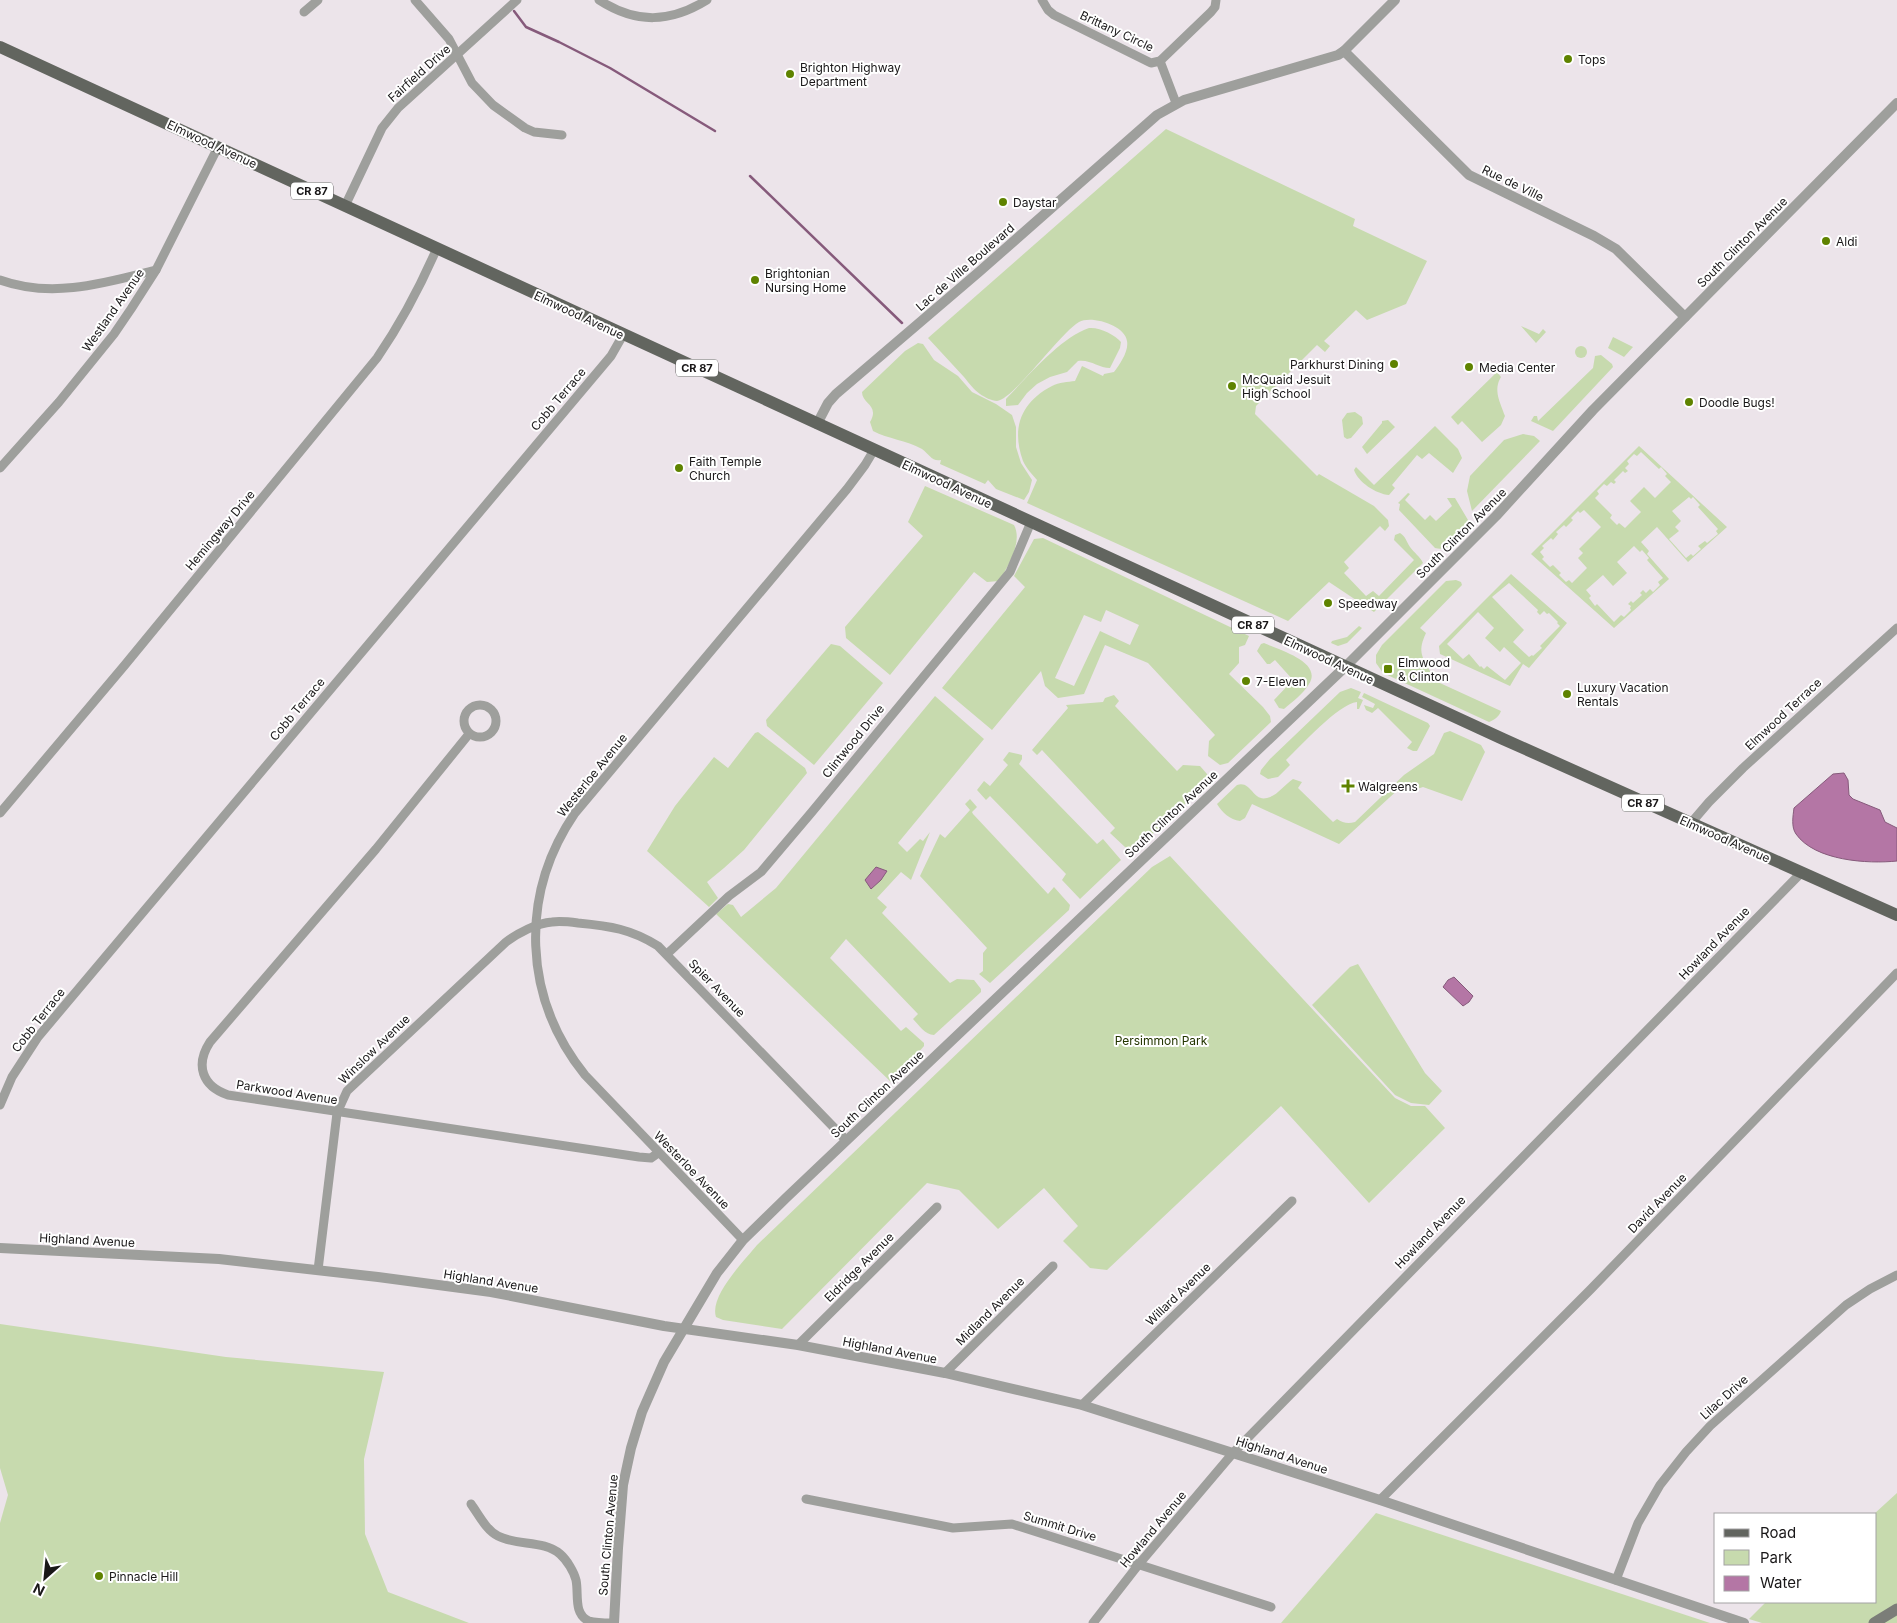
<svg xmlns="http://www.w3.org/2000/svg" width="1897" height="1623" font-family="Inter,sans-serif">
<rect width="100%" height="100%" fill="#ece4ea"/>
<!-- green -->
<g fill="#c7daae" fill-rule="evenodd">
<path d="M1166,129L1355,219L1353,226L1427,261L1406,304L1367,320L1356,310L1324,341L1330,346L1325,352L1317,345L1256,406L1255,414L1317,476L1319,474L1374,506L1388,520L1389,526L1385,531L1380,526L1344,562L1349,568L1344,573L1366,596L1373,591L1379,596L1414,560L1394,540L1395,535L1400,533C1406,537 1406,541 1410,547C1414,553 1420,556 1423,563L1374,612L1329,582L1288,621L1027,503L1037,480C1032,474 1026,468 1023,461C1011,428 1021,402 1052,386C1059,382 1068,382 1075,381L1082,366L1103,376L1104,374L1114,372C1120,364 1129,351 1127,341C1125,325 1091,315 1079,322C1058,335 1014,399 997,401C992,401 984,397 980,394C974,390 969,383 964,377C952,364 940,351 928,338Z"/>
<polygon points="1521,326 1539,334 1543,329 1546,332 1536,343"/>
<path d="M1089,328C1100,327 1115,335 1121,342L1120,348L1110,368C1099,368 1090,359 1078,361L1067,372L1050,377L1037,384L1027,393L1018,405L1006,406V399C1027,377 1061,337 1089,328Z"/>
<polygon points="1613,337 1633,347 1624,357 1608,348"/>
<path d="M918,343L923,344L934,360L958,376L972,392L996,404L1012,415L1016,427V447L1021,463L1032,480L1029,492L1024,500L996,489L988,480L985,484L940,464L941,460C932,462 929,454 922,449C906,440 888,439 873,431L870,422C880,405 862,404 862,392L905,351Z"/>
<circle cx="1581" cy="352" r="6"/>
<polygon points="1601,355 1612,364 1613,367 1553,431 1531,421 1534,416 1537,416 1538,421 1593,368 1595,356"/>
<path d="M1497,372L1501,377C1493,390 1500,402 1505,416L1501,425L1482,442L1462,421L1458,425L1451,417Z"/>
<polygon points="1355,412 1362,417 1363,424 1351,438 1347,439 1344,437 1342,420 1347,413"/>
<polygon points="1388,420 1395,427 1367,454 1362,447 1382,423 1382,421"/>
<path d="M1435,426L1458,449L1462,458L1453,473L1429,453L1422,459L1417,455L1392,485L1395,488L1389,495C1376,494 1358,482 1354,470L1356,467L1374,485Z"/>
<polygon points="1523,434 1534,436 1540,441 1472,511 1467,491 1470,476 1504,440"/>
<path d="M1639,446L1727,527L1688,562L1657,527L1641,542L1649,551L1647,554L1669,579L1614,628L1531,554ZM1641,452L1659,469L1661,467L1667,474L1665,476L1671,482L1655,498L1644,487L1630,501L1641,512L1625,528L1619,523L1617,525L1610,518L1612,515L1595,498L1599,494L1597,491L1604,484L1607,486L1611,482L1614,484L1616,482L1614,480L1623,471L1625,473L1628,471L1625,468L1629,464L1627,461L1634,454L1637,456ZM1689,497L1691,499L1693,497L1700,505L1698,507L1718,529L1716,531L1718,534L1707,543L1705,541L1698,546L1701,549L1693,556L1691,554L1686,558L1669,539L1679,531L1675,527L1681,521L1672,511ZM1584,510L1601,527L1579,549L1583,553L1578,558L1587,568L1572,583L1569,580L1566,582L1559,575L1561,573L1553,565L1550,567L1542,559L1544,557L1540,552L1544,548L1542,546L1551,538L1553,540L1558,534L1556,532L1564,525L1566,527L1573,520L1571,518L1578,511L1580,513ZM1634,546L1640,552L1642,550L1649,558L1647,560L1663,578L1658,582L1660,585L1653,592L1650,589L1646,593L1643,590L1640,593L1642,595L1633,603L1631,601L1628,604L1631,606L1630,608L1631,610L1624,617L1621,615L1614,622L1597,604L1595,606L1589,598L1591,596L1586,590L1603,575L1613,586L1627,573L1617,562Z"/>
<path d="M925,486L1014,525C1023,542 1008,566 999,581L987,582L974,572L890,675L846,638L845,627L923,536L908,522Z"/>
<path d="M1408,493L1410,494L1405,500L1425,520L1430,515L1436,521L1452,506L1447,498H1455L1468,520L1467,529C1458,538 1450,552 1435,548L1399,510L1400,504L1398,503Z"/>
<path d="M1043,538L1249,636L1245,645L1239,647V663L1229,674L1263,707L1270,716L1271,722L1228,763L1220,765L1208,756L1209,741L1215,735L1148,663L1105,645L1084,694L1058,698L1045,686L1041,671L992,730L942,688L1025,587L1014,576L1034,539ZM1106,610L1139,625L1130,645L1100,631L1074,686L1055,678L1084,615L1101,622Z"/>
<path d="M1511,574L1567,623L1529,668L1523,664L1510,686L1440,654L1439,646ZM1509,583L1538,610L1537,612L1540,615L1544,611L1547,614L1549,613L1558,622L1557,623L1560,626L1540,646L1542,648L1533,656L1532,655L1529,657L1513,642L1524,630L1492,597ZM1478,612L1494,628L1485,638L1500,652L1504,647L1521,663L1505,680L1487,666L1484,669L1481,666L1480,667L1469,654L1463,659L1447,644Z"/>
<path d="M1456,580L1461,582L1462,585L1420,628L1426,633C1418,650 1421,656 1430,671L1429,678L1501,711C1499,717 1494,720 1489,722L1383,673L1376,663V655L1382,645L1446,581Z"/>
<polygon points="1359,626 1362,628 1347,643 1338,646 1331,643 1332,641 1347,637"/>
<path d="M1264,643C1279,650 1323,662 1309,684C1303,694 1292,702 1284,709L1279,708L1274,700L1293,680L1275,660L1270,664H1267L1257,651L1261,644Z"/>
<polygon points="831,644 840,646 883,683 814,765 767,726 766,720"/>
<path d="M1351,688L1361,692L1358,698L1363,700L1359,709H1357V702C1338,704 1301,746 1286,760L1290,765L1278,777L1268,779L1260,774L1261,770L1270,759L1340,692Z"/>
<polygon points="1364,693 1428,723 1430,726 1417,751 1413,751 1407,748 1412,742 1378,708 1372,713 1366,710 1364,705 1373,708 1375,704 1362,697"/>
<polygon points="1114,695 1119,701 1115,706 1177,771 1183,765 1200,766 1207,774 1209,782 1134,851 1125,847 1110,833 1115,828 1042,750 1037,755 1032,750 1068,708 1066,705 1103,702 1105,698"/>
<path d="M935,696L984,739L898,843L907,852L920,839L923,841L930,832L911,880L901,872L877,898L887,907L882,913L950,983L957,979L974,980L981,989V992L934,1035C925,1035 919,1025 913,1019L918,1014L846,939L830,958L901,1031L906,1027L924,1043V1046L892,1083L716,914L728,904L733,905L741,917L776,888Z"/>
<path d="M1450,731L1481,745L1485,752L1462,801L1423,787L1411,791L1402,786L1339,844L1252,804L1245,818L1240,821C1230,820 1222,812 1217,804L1237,785C1251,780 1253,802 1267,798C1277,796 1284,785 1293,779L1302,782L1298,788L1333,822L1337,819C1343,823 1348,824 1355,822L1404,775L1434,754L1444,733Z"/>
<polygon points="758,732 805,768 807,773 744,850 724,868 707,882 718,898 709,907 647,851 675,806 714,757 728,768 755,733"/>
<polygon points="1009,752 1022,755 1022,759 1019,764 1097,844 1103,839 1121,860 1080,899 1062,880 1066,874 990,796 986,800 977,790 984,781 990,786 1008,765 1003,760"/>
<polygon points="970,799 977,807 972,812 973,814 1048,894 1054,887 1070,905 1069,910 990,983 979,974 983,971 983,953 987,948 920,876 940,834 945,838 970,810 965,804"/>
<path d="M1170,856L1395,1098L1411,1106H1425L1445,1128L1369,1203L1281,1106L1107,1270L1090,1268L1063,1241L1078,1226L1044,1188L998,1229L959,1190L927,1183L782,1329L723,1320L716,1317C709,1296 745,1260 757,1245L1152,867Z"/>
<polygon points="1358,964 1425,1073 1442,1091 1429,1105 1411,1103 1395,1095 1312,1005 1350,967"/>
<polygon points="0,1324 226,1357 384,1372 364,1459 365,1534 388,1592 469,1623 0,1623 0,1523 8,1495 0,1468"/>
<polygon points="1897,1493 1897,1623 1762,1623 1749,1619 1766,1602 1876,1602 1876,1514 1874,1514"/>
<polygon points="1376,1513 1710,1623 1281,1623"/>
</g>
<!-- water -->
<g fill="#b476a5" stroke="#865a7b">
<path d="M1844,773L1848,780L1849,795L1853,799L1880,810L1885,822L1897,828V861C1868,864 1815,861 1796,834C1791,827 1793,816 1794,808L1833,774Z"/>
<polygon points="876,867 887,871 881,880 871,889 865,880"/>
<polygon points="1454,977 1473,996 1469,1002 1463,1006 1443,987 1448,980"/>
</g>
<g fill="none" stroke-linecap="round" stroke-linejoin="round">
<!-- stream -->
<g stroke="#865a7b" stroke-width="2.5">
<polyline points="514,11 526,27 559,42 610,68 715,131"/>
<polyline points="750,176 902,323"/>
</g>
<!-- minor -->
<g stroke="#9e9f9c" stroke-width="9">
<polyline points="415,0 449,39 472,83 493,105 525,128 534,132 562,135"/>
<path d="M599,0C636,24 670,23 707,0"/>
<polyline points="1042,0 1048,10 1054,15 1151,63 1160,61 1211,12 1215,7 1216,0"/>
<polyline points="304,12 318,0"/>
<polyline points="1160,61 1176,103"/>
<polyline points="345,206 382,128 398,108 517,0"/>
<path d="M0,280C52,299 105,283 156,270"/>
<polyline points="0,468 59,402 114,334 131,309 156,270 218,147"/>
<circle cx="480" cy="721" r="16"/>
<path d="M469,734L376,849L210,1042C195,1065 202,1086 228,1095L639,1157L651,1158L658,1153"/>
<path d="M0,813L124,666L377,358C401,323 420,287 437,248"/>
<polyline points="1691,823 1709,802 1743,768 1897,628"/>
<polyline points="667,954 729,896 761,872 811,813 1010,572 1031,522"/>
<polyline points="0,1105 12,1077 38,1037 611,356 623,335"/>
<path d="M743,1240L585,1075C523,998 519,895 575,813L847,489L865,465L874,450"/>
<path d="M318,1270L337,1113L347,1091L506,942C518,933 537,923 552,922C560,921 570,922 578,923C610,926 631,929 658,946L846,1140"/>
<polyline points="798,1345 937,1207"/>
<polyline points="945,1373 1053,1266"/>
<polyline points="1082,1405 1292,1201"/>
<polyline points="806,1499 953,1528 1012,1524 1271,1607"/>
<polyline points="1380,1500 1590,1290 1897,973"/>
<path d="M471,1504C479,1515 486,1530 498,1536C517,1546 544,1540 560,1554C567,1560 574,1572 576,1580C579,1594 573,1614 589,1621C596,1623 605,1623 612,1623"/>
<polyline points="1616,1580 1638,1523 1660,1485 1686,1452 1710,1426 1846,1305 1870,1289 1897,1275"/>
<polyline points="1093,1623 1139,1564 1233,1453 1801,873"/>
</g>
<!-- tertiary -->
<g stroke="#9e9f9c" stroke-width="10">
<polyline points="1344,51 1469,175 1594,236 1616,249 1685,317"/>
<polyline points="817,424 828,403 836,394 980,271 1157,115 1184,100 1338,55 1344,51 1395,0"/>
<polyline points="0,1248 219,1259 378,1277 491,1292 664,1326 798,1345 945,1373 1082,1405 1380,1500 1744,1623"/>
<polyline points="614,1623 618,1548 623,1485 631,1448 642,1412 664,1362 717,1273 743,1240 787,1197 1345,667 1496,516 1593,410 1897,103"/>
</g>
<!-- secondary -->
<polyline stroke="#7b7d78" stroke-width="11" points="1874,1623 1897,1609"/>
<!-- primary -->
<polyline stroke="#62655f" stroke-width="12" points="0,47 1503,739 1897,915"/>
</g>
<!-- markers -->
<g fill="#5f8300" stroke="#fff" stroke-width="2">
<circle cx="1568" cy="59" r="5"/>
<circle cx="790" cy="74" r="5"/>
<circle cx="1003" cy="202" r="5"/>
<circle cx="1826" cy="241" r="5"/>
<circle cx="755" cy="280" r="5"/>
<circle cx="1394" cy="364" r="5"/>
<circle cx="1469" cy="367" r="5"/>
<circle cx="1232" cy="386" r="5"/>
<circle cx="1689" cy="402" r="5"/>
<circle cx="679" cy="468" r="5"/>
<circle cx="1328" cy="603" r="5"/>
<rect x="1383" y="664" width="10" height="10" rx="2.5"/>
<circle cx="1246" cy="681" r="5"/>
<circle cx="1567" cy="694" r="5"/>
<path d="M1345.5 778.5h5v5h5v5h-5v5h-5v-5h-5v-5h5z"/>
<circle cx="99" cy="1576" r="5"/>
</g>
<g text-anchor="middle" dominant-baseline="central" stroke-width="4" stroke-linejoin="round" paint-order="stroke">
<!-- shield labels -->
<g fill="#fff" stroke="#5e5d5d" stroke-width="1">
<rect x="291" y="182.5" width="42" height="17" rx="4"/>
<rect x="676" y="359.5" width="42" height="17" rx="4"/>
<rect x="1232" y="616.5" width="42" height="17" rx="4"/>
<rect x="1622" y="794.5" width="42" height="17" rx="4"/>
</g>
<g font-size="11" font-weight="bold" fill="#191718">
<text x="312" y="191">CR 87</text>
<text x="697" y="368">CR 87</text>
<text x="1253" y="625">CR 87</text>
<text x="1643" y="803">CR 87</text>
</g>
<!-- street labels -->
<g font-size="12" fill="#191718" stroke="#fff">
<text transform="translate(1117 31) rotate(25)">Brittany Circle</text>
<text transform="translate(419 73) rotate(-42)">Fairfield Drive</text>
<text transform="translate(212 144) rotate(25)">Elmwood Avenue</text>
<text transform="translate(1513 183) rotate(26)">Rue de Ville</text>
<text transform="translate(1742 242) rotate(-45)">South Clinton Avenue</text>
<text transform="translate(965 267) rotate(-41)">Lac de Ville Boulevard</text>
<text transform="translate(113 310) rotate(-55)">Westland Avenue</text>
<text transform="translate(579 315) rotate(25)">Elmwood Avenue</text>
<text transform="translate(558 399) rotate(-50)">Cobb Terrace</text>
<text transform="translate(947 484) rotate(25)">Elmwood Avenue</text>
<text transform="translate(220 530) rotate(-50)">Hemingway Drive</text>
<text transform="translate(1461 533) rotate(-45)">South Clinton Avenue</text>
<text transform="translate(1329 660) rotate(25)">Elmwood Avenue</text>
<text transform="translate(297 709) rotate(-50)">Cobb Terrace</text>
<text transform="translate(1783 714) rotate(-43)">Elmwood Terrace</text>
<text transform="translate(853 741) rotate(-51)">Clintwood Drive</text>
<text transform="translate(592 775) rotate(-51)">Westerloe Avenue</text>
<text transform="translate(1171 814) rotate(-43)">South Clinton Avenue</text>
<text transform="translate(1725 839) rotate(24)">Elmwood Avenue</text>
<text transform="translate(1714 943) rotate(-46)">Howland Avenue</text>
<text transform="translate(717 988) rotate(46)">Spier Avenue</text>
<text transform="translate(38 1020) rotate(-52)">Cobb Terrace</text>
<text transform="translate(374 1049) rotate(-44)">Winslow Avenue</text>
<text transform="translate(287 1092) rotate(9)">Parkwood Avenue</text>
<text transform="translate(877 1094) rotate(-43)">South Clinton Avenue</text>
<text transform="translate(692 1170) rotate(46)">Westerloe Avenue</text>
<text transform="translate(1657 1203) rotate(-46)">David Avenue</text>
<text transform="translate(1430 1232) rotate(-46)">Howland Avenue</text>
<text transform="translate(87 1240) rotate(3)">Highland Avenue</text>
<text transform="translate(859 1267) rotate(-45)">Eldridge Avenue</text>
<text transform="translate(491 1281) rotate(9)">Highland Avenue</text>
<text transform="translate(1178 1294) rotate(-44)">Willard Avenue</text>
<text transform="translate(990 1311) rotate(-45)">Midland Avenue</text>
<text transform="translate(890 1350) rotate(11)">Highland Avenue</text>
<text transform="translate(1724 1397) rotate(-42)">Lilac Drive</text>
<text transform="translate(1282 1455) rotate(18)">Highland Avenue</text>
<text transform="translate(1060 1526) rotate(17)">Summit Drive</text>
<text transform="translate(1153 1529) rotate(-50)">Howland Avenue</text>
<text transform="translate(608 1535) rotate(-85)">South Clinton Avenue</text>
</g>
<!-- poi labels -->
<g font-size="12" fill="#191718" stroke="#fff" text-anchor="start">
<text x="1578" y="59">Tops</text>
<text x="800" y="67">Brighton Highway<tspan x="800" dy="14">Department</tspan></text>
<text x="1013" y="202">Daystar</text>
<text x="1836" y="241">Aldi</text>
<text x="765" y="273">Brightonian<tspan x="765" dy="14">Nursing Home</tspan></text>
<text x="1384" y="364" text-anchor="end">Parkhurst Dining</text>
<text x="1479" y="367">Media Center</text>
<text x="1242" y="379">McQuaid Jesuit<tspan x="1242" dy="14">High School</tspan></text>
<text x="1699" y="402">Doodle Bugs!</text>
<text x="689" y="461">Faith Temple<tspan x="689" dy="14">Church</tspan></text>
<text x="1338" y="603">Speedway</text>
<text x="1398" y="662">Elmwood<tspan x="1398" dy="14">&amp; Clinton</tspan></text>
<text x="1256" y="681">7-Eleven</text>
<text x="1577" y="687">Luxury Vacation<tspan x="1577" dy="14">Rentals</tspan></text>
<text x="1358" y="786">Walgreens</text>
<text x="109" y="1576">Pinnacle Hill</text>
</g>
<!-- park labels -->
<g font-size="12" fill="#243500" stroke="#fff">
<text x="1161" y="1040">Persimmon Park</text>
</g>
</g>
<!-- legend -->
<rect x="1714" y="1513" width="162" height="90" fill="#ffffff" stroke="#a3a2a3"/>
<rect x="1724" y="1529" width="25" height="8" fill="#62655f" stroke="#a3a2a3"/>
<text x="1760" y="1538" font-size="15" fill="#191718">Road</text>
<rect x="1724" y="1550" width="25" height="15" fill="#c7daae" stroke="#a3a2a3"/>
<text x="1760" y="1563" font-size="15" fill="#191718">Park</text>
<rect x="1724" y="1576" width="25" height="15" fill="#b476a5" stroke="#a3a2a3"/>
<text x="1760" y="1588" font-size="15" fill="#191718">Water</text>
<!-- north arrow -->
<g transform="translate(45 1578) rotate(207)" stroke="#ffffff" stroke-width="4" paint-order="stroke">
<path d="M0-4L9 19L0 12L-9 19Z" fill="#191718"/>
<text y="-8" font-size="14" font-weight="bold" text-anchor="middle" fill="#191718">N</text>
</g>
</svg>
